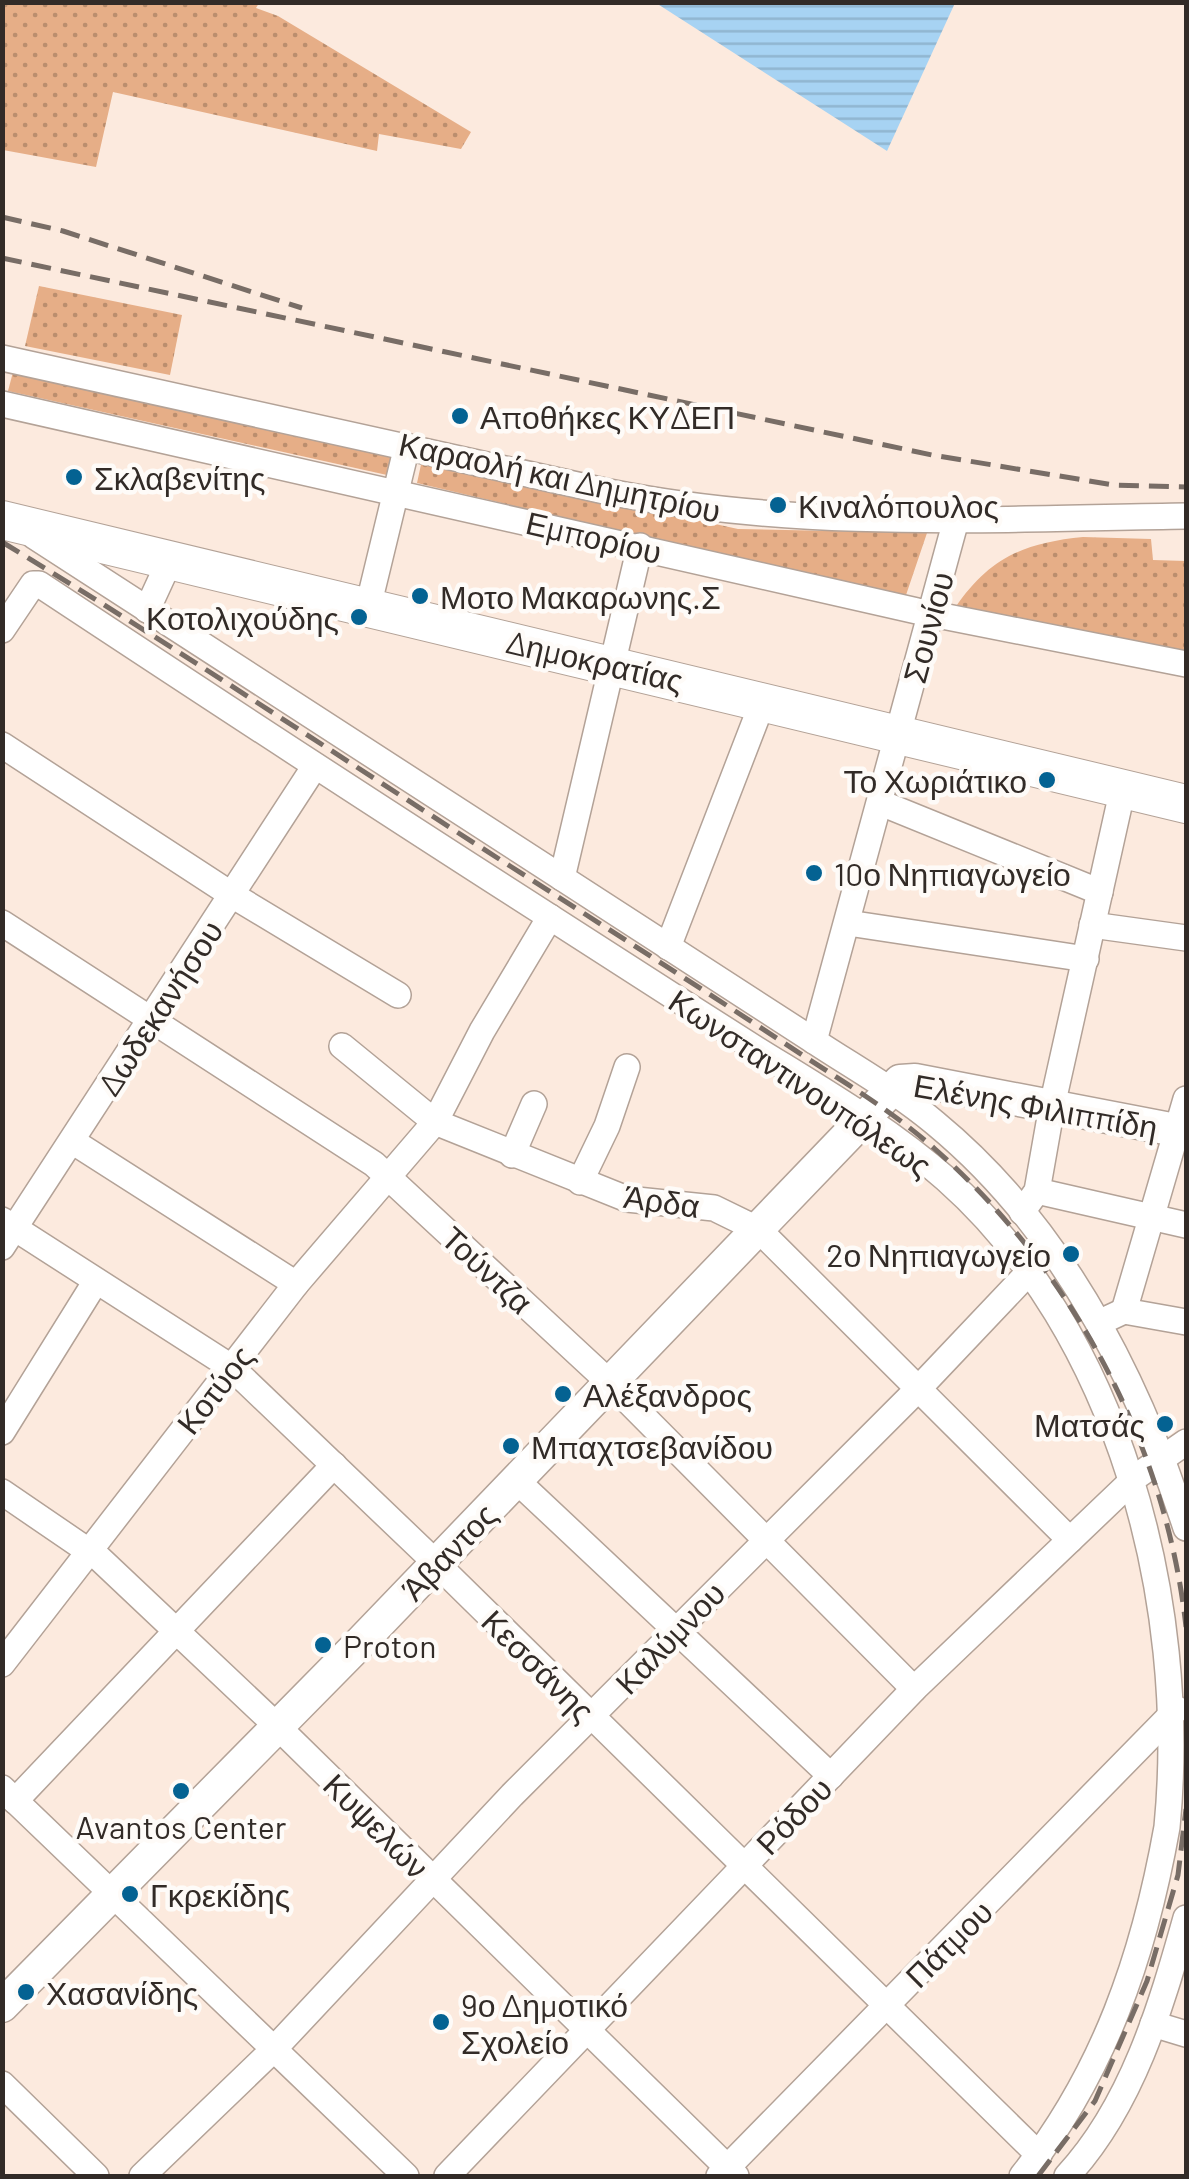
<svg xmlns="http://www.w3.org/2000/svg" width="1189" height="2179" font-family="Barlow,sans-serif">
<defs>
<pattern id="grass-dots" width="8" height="8" patternUnits="userSpaceOnUse" patternTransform="scale(2.5)"><rect width="8" height="8" fill="#e6ae87"/><path d="M2 2h.1M6 6h.1" fill="none" stroke="#bb8e6e" stroke-width="1.8" stroke-linecap="round"/></pattern>
<pattern id="water-rules" width="6" height="5" patternUnits="userSpaceOnUse" patternTransform="scale(2.5)"><rect width="6" height="5" fill="#a7d3f3"/><path d="M0 2.5h6" fill="none" stroke="#90b5d0"/></pattern>
</defs>
<rect width="100%" height="100%" fill="#fceade"/>
<!-- grass -->
<g fill="url(#grass-dots)">
<polygon points="2,3 259,3 256,8 278,16 471,132 461,149 379,134 377,151 113,92 96,167 3,150"/>
<polygon points="39,286 182,315 170,375 25,346"/>
<polygon points="13,372 391,454 387,475 8,391"/>
<polygon points="422,460 738,529 927,533 905,598 417,483"/>
<path d="M1083,537L1151,539L1153,560L1186,561V654L955,608C989,558 1023,543 1083,537Z"/>
</g>
<!-- water -->
<polygon fill="url(#water-rules)" points="656,3 955,3 887,151"/>
<g fill="none" stroke-linecap="round" stroke-linejoin="round">
<!-- minor casing -->
<g stroke="#b3a297" stroke-width="28">
<g id="minor">
<path d="M2,358L609,492C799,530 994,519 1186,516"/>
<polyline points="2,404 917,611 1186,664"/>
<path d="M34,536L814,1041C855,1068 898,1092 935,1123C1060,1226 1137,1376 1186,1528"/>
<polyline points="368,607 407,446"/>
<polyline points="147,610 170,560"/>
<path d="M2,630L33,584H39C210,697 381,809 553,919C621,963 688,1006 756,1049C822,1090 888,1128 946,1179C1119,1332 1189,1601 1167,1827C1144,1956 1104,2073 1022,2176"/>
<polyline points="2,745 232,895 398,995"/>
<polyline points="881,803 1100,892"/>
<polyline points="562,878 640,546"/>
<polyline points="2,923 374,1164 610,1383 914,1689"/>
<polyline points="848,923 1086,959"/>
<polyline points="1092,925 1186,938"/>
<polyline points="668,947 763,701"/>
<polyline points="814,1041 956,520"/>
<polyline points="342,1046 435,1122 627,1199 714,1208 759,1230 1070,1540"/>
<polyline points="72,1141 296,1284"/>
<polyline points="512,1155 534,1104"/>
<polyline points="580,1182 607,1126 627,1067"/>
<polyline points="1037,1191 1186,1225"/>
<polyline points="1022,1212 1037,1191 1052,1106 1123,788"/>
<polyline points="2,1220 231,1367 436,1563 1039,2155"/>
<polyline points="2,1247 315,766"/>
<polyline points="1124,1311 1186,1099"/>
<polyline points="1109,1318 1124,1311 1186,1322"/>
<polyline points="2,1432 96,1281"/>
<polyline points="516,1480 831,1776"/>
<polyline points="2,1492 100,1559 278,1727 736,2176"/>
<polyline points="2,1664 296,1284 435,1122 482,1031 550,917"/>
<polyline points="2,1788 406,2176"/>
<polyline points="15,1801 334,1465"/>
<polyline points="1153,2024 1186,2034"/>
<polyline points="2,2084 96,2176"/>
<polyline points="142,2176 274,2049 512,1795 920,1387 1029,1272"/>
<polyline points="447,2176 914,1689 1137,1476 1186,1442"/>
<polyline points="719,2176 1177,1709"/>
<path d="M1067,2176C1132,2106 1161,2007 1186,1918"/>
</g>
</g>
<!-- major casing -->
<g stroke="#b3a297" stroke-width="35">
<polyline id="major" points="2,2006 357,1646 900,1081 915,1080 1186,1132"/>
</g>
<!-- highway casing -->
<g stroke="#b3a297" stroke-width="40">
<polyline id="highway" points="2,520 1186,804"/>
</g>
<!-- minor -->
<use href="#minor" stroke="#fff" stroke-width="25"/>
<!-- major -->
<use href="#major" stroke="#fff" stroke-width="32"/>
<!-- highway -->
<use href="#highway" stroke="#fff" stroke-width="38"/>
<!-- rail -->
<g stroke="#786d66" stroke-width="5" stroke-dasharray="20 10" stroke-linecap="butt">
<polyline points="2,217 63,231 302,308"/>
<polyline points="2,258 932,455 1114,485 1186,487"/>
<path d="M2,542C174,646 341,758 510,866C602,925 693,983 784,1043C835,1077 889,1108 935,1149C1072,1270 1166,1444 1186,1627"/>
<polyline points="1038,2176 1095,2101 1147,1981 1178,1875 1186,1809"/>
</g>
</g>
<!-- markers -->
<g fill="#046292" stroke="#fefbf8" stroke-width="4">
<circle cx="460" cy="416" r="10"/>
<circle cx="74" cy="477" r="10"/>
<circle cx="778" cy="505" r="10"/>
<circle cx="420" cy="596" r="10"/>
<circle cx="359" cy="617" r="10"/>
<circle cx="1047" cy="780" r="10"/>
<circle cx="814" cy="873" r="10"/>
<circle cx="1071" cy="1254" r="10"/>
<circle cx="563" cy="1394" r="10"/>
<circle cx="1165" cy="1424" r="10"/>
<circle cx="511" cy="1446" r="10"/>
<circle cx="323" cy="1645" r="10"/>
<circle cx="181" cy="1791" r="10"/>
<circle cx="130" cy="1894" r="10"/>
<circle cx="26" cy="1992" r="10"/>
<circle cx="441" cy="2022" r="10"/>
</g>
<g text-anchor="middle" dominant-baseline="central" stroke-width="9" stroke-linejoin="round" paint-order="stroke">
<!-- poi labels -->
<g font-size="32" fill="#322b27" stroke="#fefbf8" text-anchor="start">
<text x="480" y="416">Αποθήκες ΚΥΔΕΠ</text>
<text x="94" y="477">Σκλαβενίτης</text>
<text x="798" y="505">Κιναλόπουλος</text>
<text x="440" y="596">Μοτο Μακαρωνης.Σ</text>
<text x="339" y="617" text-anchor="end">Κοτολιχούδης</text>
<text x="1027" y="780" text-anchor="end">Το Χωριάτικο</text>
<text x="834" y="873">10ο Νηπιαγωγείο</text>
<text x="1051" y="1254" text-anchor="end">2ο Νηπιαγωγείο</text>
<text x="583" y="1394">Αλέξανδρος</text>
<text x="1145" y="1424" text-anchor="end">Ματσάς</text>
<text x="531" y="1446">Μπαχτσεβανίδου</text>
<text x="343" y="1645">Proton</text>
<text x="181" y="1826" text-anchor="middle">Avantos Center</text>
<text x="150" y="1894">Γκρεκίδης</text>
<text x="46" y="1992">Χασανίδης</text>
<text x="461" y="2004">9ο Δημοτικό<tspan x="461" dy="37">Σχολείο</tspan></text>
</g>
<!-- street labels -->
<g font-size="32" fill="#322b27" stroke="#fefbf8">
<text transform="translate(560 476) rotate(12)">Καραολή και Δημητρίου</text>
<text transform="translate(594 536) rotate(13)">Εμπορίου</text>
<text transform="translate(927 627) rotate(-75)">Σουνίου</text>
<text transform="translate(595 660) rotate(13)">Δημοκρατίας</text>
<text transform="translate(159 1007) rotate(-57)">Δωδεκανήσου</text>
<text transform="translate(801 1082) rotate(34)">Κωνσταντινουπόλεως</text>
<text transform="translate(1036 1105) rotate(10)">Ελένης Φιλιππίδη</text>
<text transform="translate(662 1200) rotate(8)">Άρδα</text>
<text transform="translate(488 1269) rotate(43)">Τούντζα</text>
<text transform="translate(214 1389) rotate(-52)">Κοτύος</text>
<text transform="translate(448 1551) rotate(-46)">Άβαντος</text>
<text transform="translate(669 1637) rotate(-46)">Καλύμνου</text>
<text transform="translate(539 1665) rotate(45)">Κεσσάνης</text>
<text transform="translate(793 1815) rotate(-46)">Ρόδου</text>
<text transform="translate(377 1825) rotate(45)">Κυψελών</text>
<text transform="translate(948 1943) rotate(-45)">Πάτμου</text>
</g>
</g>
<!-- border -->
<rect width="1189" height="2179" fill="none" stroke="#322b27" stroke-width="10"/>
</svg>
